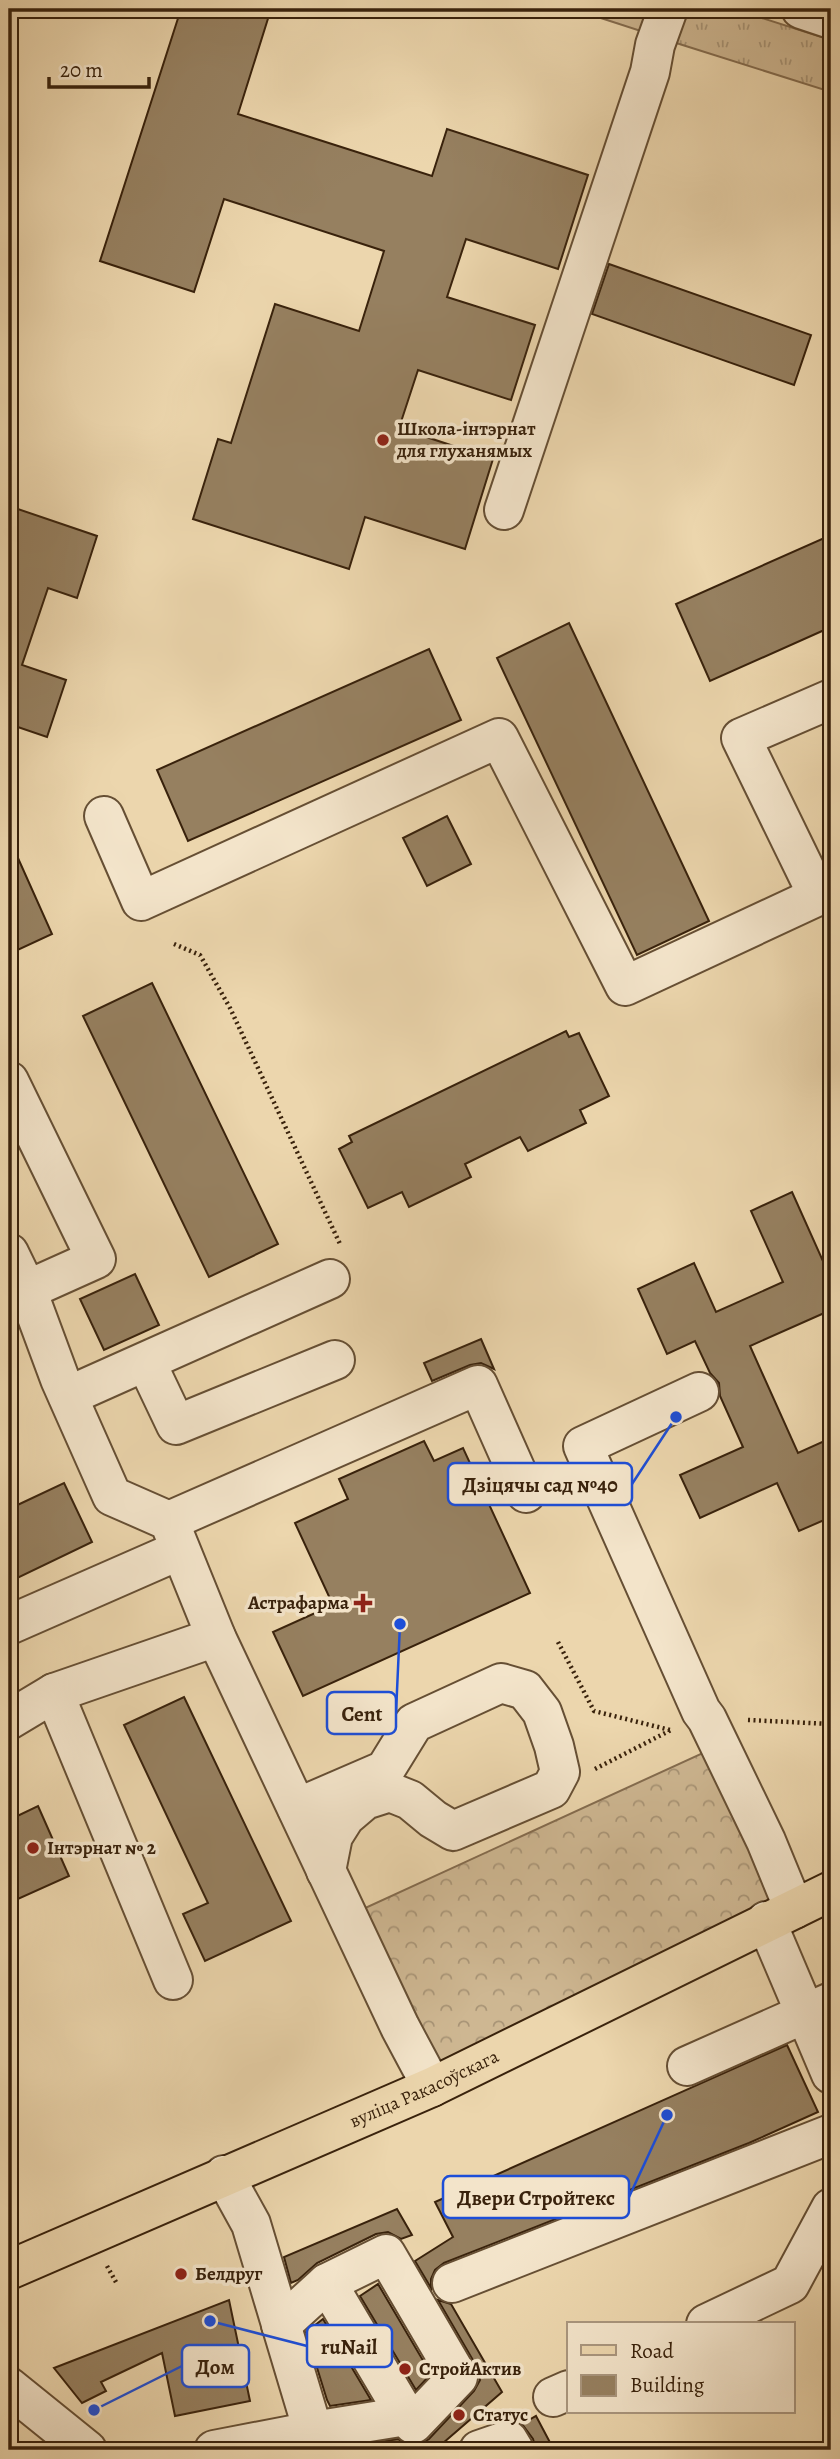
<svg xmlns="http://www.w3.org/2000/svg" width="840" height="2459" font-family="Alegreya,serif">
<defs>
<pattern id="grass-tufts" width="24" height="20" patternUnits="userSpaceOnUse" patternTransform="scale(1.75)"><rect width="24" height="20" fill="#ceb792"/><path d="M3 7l-1-3M5 7V3M7 7l1-3M15 17l-1-3M17 17v-4M19 17l1-3" fill="none" stroke="#a89476"/></pattern>
<pattern id="forest-crowns" width="20" height="18" patternUnits="userSpaceOnUse" patternTransform="scale(1.75)"><rect width="20" height="18" fill="#ceb792"/><path d="M2 6a3 3 0 1 1 6 0M12 15a3 3 0 1 1 6 0" fill="none" stroke="#a89476"/></pattern>
</defs>
<rect width="100%" height="100%" fill="#ecd6ad"/>
<filter id="stains"><feTurbulence type="fractalNoise" baseFrequency=".00286" numOctaves="4"/><feColorMatrix values="0 0 0 0 .2 0 0 0 0 .09 0 0 0 0 .02 0 0 0 .5 -.17"/></filter>
<radialGradient id="worn" r=".72"><stop offset=".6" stop-color="#630" stop-opacity="0"/><stop offset="1" stop-color="#630" stop-opacity=".3"/></radialGradient>
<!-- grass -->
<g fill="url(#grass-tufts)" stroke="#846c4f" stroke-width="2">
<polygon points="573,9 657,9 650,34"/>
<polygon points="680,9 734,9 831,40 831,92 670,41"/>
</g>
<!-- forest -->
<polygon fill="url(#forest-crowns)" stroke="#846c4f" stroke-width="2" points="705,1752 776,1907 434,2064 363,1909"/>
<!-- building -->
<g fill="#968060" stroke="#39220c" stroke-width="2">
<polygon points="181,9 271,9 238,114 432,176 447,129 588,175 558,269 466,239 447,297 535,325 511,400 418,370 399,428 493,459 465,549 365,517 349,569 193,519 218,439 231,443 275,304 359,331 384,251 224,199 194,292 100,261"/>
<polygon points="609,264 811,335 794,385 592,314"/>
<polygon points="9,506 97,536 77,598 48,588 22,665 66,680 47,737 9,724"/>
<polygon points="831,535 831,627 710,681 676,604"/>
<polygon points="569,623 709,921 637,955 497,658"/>
<polygon points="429,649 461,720 188,841 157,770"/>
<polygon points="447,816 471,864 427,886 403,838"/>
<polygon points="9,838 52,934 9,954"/>
<polygon points="152,983 278,1244 209,1277 83,1016"/>
<polygon points="566,1031 569,1037 579,1033 609,1096 580,1110 586,1123 528,1151 520,1137 465,1164 471,1177 409,1207 402,1192 368,1208 339,1149 352,1142 349,1136"/>
<polygon points="792,1192 831,1279 831,1310 750,1346 798,1453 831,1438 831,1517 799,1531 777,1483 700,1518 680,1475 743,1447 720,1396 719,1383 710,1373 695,1341 667,1354 638,1289 694,1263 716,1312 783,1282 751,1211"/>
<polygon points="135,1274 159,1325 104,1350 80,1299"/>
<polygon points="481,1339 494,1369 481,1363 470,1365 432,1381 424,1363"/>
<polygon points="424,1441 434,1461 463,1448 530,1593 303,1696 273,1632 333,1605 295,1523 348,1499 339,1479"/>
<polygon points="64,1483 92,1542 9,1582 9,1509"/>
<polygon points="184,1697 291,1921 205,1961 183,1914 208,1903 124,1725"/>
<polygon points="38,1806 69,1876 9,1903 9,1820"/>
<polygon points="787,2045 818,2112 749,2143 444,2263 435,2270 431,2279 431,2288 415,2261 453,2237 435,2202"/>
<polygon points="397,2209 412,2235 401,2239 388,2232 376,2234 317,2263 298,2280 291,2283 284,2257"/>
<polygon points="378,2284 431,2374 416,2390 360,2296"/>
<polygon points="229,2300 250,2401 175,2416 162,2353 101,2382 106,2391 82,2403 54,2368"/>
<polygon points="438,2300 451,2304 502,2392 435,2450 359,2450 356,2446 398,2439 407,2445 419,2445 429,2439 474,2391 480,2380 477,2367"/>
<polygon points="323,2319 371,2400 330,2406 327,2400 306,2332"/>
<polygon points="536,2416 554,2450 536,2450 533,2439 522,2424"/>
</g>
<g fill="none" stroke-linecap="round" stroke-linejoin="round">
<!-- minor casing -->
<g stroke="#664f34" stroke-width="42">
<g id="minor">
<polyline points="801,9 831,19"/>
<polyline points="504,510 650,72 655,45 668,9"/>
<polyline points="104,816 141,901 499,738 625,986 831,890"/>
<polyline points="818,896 741,738 831,699"/>
<polyline points="9,1081 96,1259 27,1290"/>
<polyline points="9,1253 27,1290 60,1379 112,1496 169,1521 216,1637 400,2027 432,2087"/>
<polyline points="146,1362 176,1425 335,1360"/>
<polyline points="699,1392 583,1446 701,1711 707,1719 766,1841 794,1909"/>
<polyline points="68,1396 330,1279"/>
<polyline points="169,1521 478,1385 526,1493"/>
<polyline points="9,1625 180,1550"/>
<polyline points="54,1693 173,1980"/>
<polyline points="9,1720 54,1693 216,1637"/>
<polyline points="297,1808 385,1770 414,1723 501,1683 525,1690 542,1712 554,1746 560,1772 551,1789 453,1831 433,1819 410,1800 390,1792 365,1800 345,1817 333,1836 326,1871"/>
<polyline points="766,1921 831,2074"/>
<polyline points="687,2066 831,2002"/>
<polyline points="224,2175 251,2224 313,2431"/>
<polyline points="327,2283 406,2416"/>
<polyline points="452,2283 831,2134"/>
<polyline points="706,2324 790,2284 831,2208"/>
<polyline points="9,2387 87,2450"/>
<polyline points="553,2397 569,2390"/>
<polyline points="214,2450 313,2431 406,2416 413,2424 458,2377 386,2254 327,2283 281,2325"/>
<polyline points="479,2450 508,2440 514,2450"/>
</g>
</g>
<!-- major casing -->
<g stroke="#39220c" stroke-width="42">
<g id="major">
<path id="s1" d="M9,2270L432,2087L831,1891"/>
</g>
</g>
<!-- path -->
<g stroke="#39220c" stroke-width="4.5" stroke-dasharray="2 3.5" stroke-linecap="butt">
<polyline points="174,944 200,955 230,1008 340,1244"/>
<polyline points="558,1642 594,1711 670,1730"/>
<polyline points="748,1720 831,1724"/>
<polyline points="595,1769 671,1730"/>
<polyline points="107,2266 117,2284"/>
</g>
<!-- minor -->
<use href="#minor" stroke="#f3e4ca" stroke-width="38"/>
<!-- major -->
<use href="#major" stroke="#ecd6ad" stroke-width="38"/>
</g>
<!-- markers -->
<g fill="#8f2418" stroke="#f3e4ca" stroke-width="2.5">
<circle cx="383" cy="440" r="7"/>
<path d="M359.5 1592.5h7v7h7v7h-7v7h-7v-7h-7v-7h7z"/>
<circle cx="33" cy="1848" r="7"/>
<circle cx="181" cy="2274" r="7"/>
<circle cx="405" cy="2369" r="7"/>
<circle cx="459" cy="2415" r="7"/>
</g>
<g text-anchor="middle" dominant-baseline="central" stroke-width="7" stroke-linejoin="round" paint-order="stroke">
<!-- poi labels -->
<g font-size="19" font-weight="bold" fill="#39220c" stroke="#f3e4ca" text-anchor="start">
<text x="397" y="429">Школа-інтэрнат<tspan x="397" dy="22">для глуханямых</tspan></text>
<text x="349" y="1603" text-anchor="end">Астрафарма</text>
<text x="47" y="1848">Інтэрнат № 2</text>
<text x="195" y="2274">Белдруг</text>
<text x="419" y="2369">СтройАктив</text>
<text x="473" y="2415">Статус</text>
</g>
<!-- street labels -->
<g font-size="19" fill="#39220c" stroke="#f3e4ca">
<text stroke="none"><textPath href="#s1" startOffset="453">вуліца Ракасоўскага</textPath></text>
</g>
</g>
<!-- callouts -->
<path fill="none" stroke="#1d4ed8" stroke-width="2.5" d="M676 1417L632 1484M400 1624L396 1713M667 2115L629 2197M210 2321L307 2346M94 2410L182 2366"/>
<g fill="#1d4ed8" stroke="#f3e4ca" stroke-width="2.5">
<circle cx="676" cy="1417" r="7"/>
<circle cx="400" cy="1624" r="7"/>
<circle cx="667" cy="2115" r="7"/>
<circle cx="210" cy="2321" r="7"/>
<circle cx="94" cy="2410" r="7"/>
</g>
<g fill="#f3e4ca" stroke="#1d4ed8" stroke-width="2.5">
<rect x="448" y="1463" width="184" height="42" rx="7"/>
<rect x="327" y="1692" width="69" height="42" rx="7"/>
<rect x="443" y="2176" width="186" height="42" rx="7"/>
<rect x="307" y="2325" width="85" height="42" rx="7"/>
<rect x="182" y="2345" width="67" height="42" rx="7"/>
</g>
<g font-size="21" text-anchor="middle" font-weight="bold" fill="#39220c">
<text x="540" y="1492">Дзіцячы сад №40</text>
<text x="362" y="1721">Cent</text>
<text x="536" y="2205">Двери Стройтекс</text>
<text x="349" y="2354">ruNail</text>
<text x="215" y="2374">Дом</text>
</g>
<!-- margin -->
<rect width="840" height="2459" fill="none" stroke="#ecd6ad" stroke-width="35"/>
<rect x="10" y="10" width="819" height="2438" fill="none" stroke="#39220c" stroke-width="3.5"/>
<rect x="18" y="18" width="805" height="2424" fill="none" stroke="#39220c" stroke-width="2"/>
<!-- legend -->
<rect x="567" y="2322" width="228" height="91" fill="#f3e4ca" stroke="#a9967e" stroke-width="2"/>
<rect x="581" y="2345" width="35" height="10" fill="#ecd6ad" stroke="#a9967e" stroke-width="2"/>
<text x="630" y="2358" font-size="21" fill="#39220c">Road</text>
<rect x="581" y="2375" width="35" height="21" fill="#968060" stroke="#a9967e" stroke-width="2"/>
<text x="630" y="2392" font-size="21" fill="#39220c">Building</text>
<!-- scale -->
<path d="M49 77v10h100v-10" fill="none" stroke="#39220c" stroke-width="3.5"/>
<text x="60" y="77" font-size="21" fill="#39220c" stroke="#f3e4ca" stroke-width="5" paint-order="stroke">20 m</text>
<rect width="100%" height="100%" filter="url(#stains)"/>
<rect width="100%" height="100%" fill="url(#worn)"/>
</svg>
